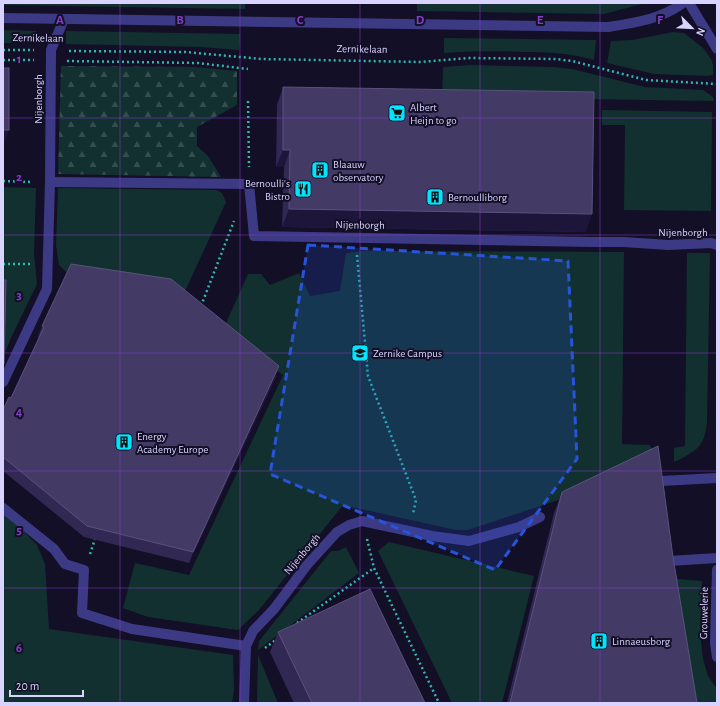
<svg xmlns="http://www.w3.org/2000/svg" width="720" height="706" font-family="'Alegreya Sans',sans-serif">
<defs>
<pattern id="forest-firs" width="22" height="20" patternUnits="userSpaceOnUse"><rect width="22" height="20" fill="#12302f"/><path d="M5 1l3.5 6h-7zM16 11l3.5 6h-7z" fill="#344d4e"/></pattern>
</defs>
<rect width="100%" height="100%" fill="#130f26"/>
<!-- green -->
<g fill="#12302f">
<polygon points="3,3 245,3 245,9 3,5"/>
<polygon points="417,3 646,3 604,14 417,11"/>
<polygon points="3,30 36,31 36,43 3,43"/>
<polygon points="66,31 240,34 239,50 201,47 66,44"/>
<polygon points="673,32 684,33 703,48 711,59 713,65 713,75 707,76 654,74 607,63 611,41 632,40"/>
<path d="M444,38L596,40L594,60C570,53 548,52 524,52C497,51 471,51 444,53Z"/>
<polygon points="470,65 553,67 572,69 645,87 703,90 713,97 714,101 442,97 443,67"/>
<polygon points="602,110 712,112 711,211 624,210 625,125 602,125"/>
<polygon points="3,187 36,188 34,254 37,284 10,340 3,359"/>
<polygon points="58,188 216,190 222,193 226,202 181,300 68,274 59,265 56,245"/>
<polygon points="363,251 624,252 622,444 650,445 658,467 468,530 456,530 343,505 259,610 238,630 148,617 123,608 135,563 189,575 283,375 222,332 248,274 261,274 270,285 299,273 310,296 340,291 346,253"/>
<path d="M687,253H710L707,422C705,447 695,452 674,462V448L685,446Z"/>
<polygon points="3,510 37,545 45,564 49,629 233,655 234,690 232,703 3,703"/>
<polygon points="389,542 534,576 502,703 452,703 378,551"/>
<polygon points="346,547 359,573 258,650 259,641 331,551 338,551"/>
<polygon points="666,578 702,581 701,641 703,659 708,676 717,689 717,703 686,703"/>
<polygon points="258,655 278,703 257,703"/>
</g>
<!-- forest -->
<polygon fill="url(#forest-firs)" points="61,66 195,67 237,71 237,105 197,127 197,146 208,156 221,177 58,174"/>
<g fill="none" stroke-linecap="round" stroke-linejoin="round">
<!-- path -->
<g stroke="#2fb8b0" stroke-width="2.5" stroke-dasharray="2 3" stroke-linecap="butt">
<polyline points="3,50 34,50"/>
<polyline points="69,51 185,52 262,59 421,62 468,58 556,59 572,61 646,80 717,84"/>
<polyline points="3,60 34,60"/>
<polyline points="67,61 198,63 248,69"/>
<polyline points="248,101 249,167"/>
<polyline points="3,181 32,182"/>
<polyline points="357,255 368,376 416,500 413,514"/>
<polyline points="3,264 31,264"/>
<polyline points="201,306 234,221"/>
<polyline points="367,539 374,568 439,703"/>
<polyline points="90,554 95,539"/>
<polyline points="297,623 374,568"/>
<polyline points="265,648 277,639"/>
</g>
<!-- lane -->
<g stroke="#3d3a85" stroke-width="10">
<path d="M3,18L608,27C634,23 662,19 683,3"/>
<polyline points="50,182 249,184 254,236 592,242 624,242 668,245 711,243 717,245"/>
<polyline points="3,382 47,289 50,182 51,50 64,19"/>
<polyline points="661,481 717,478"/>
<polyline points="3,508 54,549 65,564 84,570 82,613 132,629 246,646"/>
<polyline points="669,561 717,558"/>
<polyline points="244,703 246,646 253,631 274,609 307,565 337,532 349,525 362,521 432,536 469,541 519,527 540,517"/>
</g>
<!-- street -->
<g stroke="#3d3a85" stroke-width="10">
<polyline points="689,3 717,49"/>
<polyline points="717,570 715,643 717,657"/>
</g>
</g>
<!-- wall -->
<g fill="#312854">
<polygon points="283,87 586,232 282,227 284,167 276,167 277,105"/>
<polygon points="42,326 276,377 189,563 84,537 3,471 3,410 11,398 39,337 38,337"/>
<polygon points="562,492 673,557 697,703 507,703 554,513"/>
<polygon points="278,632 425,703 294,703 270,652"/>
</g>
<!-- shaded-wall -->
<g fill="#1d163a">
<polygon points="3,130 9,130 4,143 3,143"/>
<polygon points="283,150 290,150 284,167 276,167"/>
<polygon points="289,209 592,214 586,232 282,227"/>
<polygon points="279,366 276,377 189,563 193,552"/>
</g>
<!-- building -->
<g fill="#433a66" stroke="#5a527e">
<rect x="3" y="68" width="6" height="62"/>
<polygon points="283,87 594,92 592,214 289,209 290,150 283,150"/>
<polygon points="71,264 171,279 279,366 193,552 87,526 3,457 3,410 9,397 11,398 44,327 42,326"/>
<polygon points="3,280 6,280 4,364 3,364"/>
<polygon points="658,446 673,557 697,703 510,703 562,492"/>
<polygon points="370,589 425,703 312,703 278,632"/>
</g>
<!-- marked area -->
<path fill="#2655da" fill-opacity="0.2" stroke="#2655da" stroke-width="3" stroke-dasharray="8 5" stroke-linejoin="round" d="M308,245L568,261L577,459L495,570L270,474Z"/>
<!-- grid -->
<path fill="none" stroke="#843dc5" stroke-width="1" stroke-opacity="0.55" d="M120,3V703M240,3V703M360,3V703M480,3V703M600,3V703M3,118H717M3,235H717M3,353H717M3,471H717M3,588H717"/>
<!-- icons -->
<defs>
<g id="supermarket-square" transform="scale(0.9)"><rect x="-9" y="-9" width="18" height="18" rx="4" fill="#00e5ff" stroke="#130f26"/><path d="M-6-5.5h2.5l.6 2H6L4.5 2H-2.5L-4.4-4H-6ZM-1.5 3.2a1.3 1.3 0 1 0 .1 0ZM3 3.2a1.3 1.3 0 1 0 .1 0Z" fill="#111"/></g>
<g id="building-square" transform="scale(0.9)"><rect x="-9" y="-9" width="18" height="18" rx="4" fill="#00e5ff" stroke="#130f26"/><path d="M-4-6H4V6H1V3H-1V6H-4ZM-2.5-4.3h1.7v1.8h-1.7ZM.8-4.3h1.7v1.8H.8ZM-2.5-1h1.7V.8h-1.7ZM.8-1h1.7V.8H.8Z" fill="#111"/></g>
<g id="restaurant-square" transform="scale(0.9)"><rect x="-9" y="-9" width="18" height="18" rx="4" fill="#00e5ff" stroke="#130f26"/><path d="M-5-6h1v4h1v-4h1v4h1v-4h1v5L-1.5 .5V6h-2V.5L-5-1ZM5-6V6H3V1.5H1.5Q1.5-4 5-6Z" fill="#111"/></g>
<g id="university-square" transform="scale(0.9)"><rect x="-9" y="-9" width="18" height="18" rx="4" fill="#00e5ff" stroke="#130f26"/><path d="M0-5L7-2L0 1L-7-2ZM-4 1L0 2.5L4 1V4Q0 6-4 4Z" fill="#111"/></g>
</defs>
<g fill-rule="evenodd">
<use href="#supermarket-square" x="397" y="113"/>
<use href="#building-square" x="320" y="170"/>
<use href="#restaurant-square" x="303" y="189"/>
<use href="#building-square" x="435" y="197"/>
<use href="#university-square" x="360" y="353"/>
<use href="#building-square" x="124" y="442"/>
<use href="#building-square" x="599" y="641"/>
</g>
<g text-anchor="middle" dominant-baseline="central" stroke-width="4" stroke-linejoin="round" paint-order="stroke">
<!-- street labels -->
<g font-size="11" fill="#d9d4ff" stroke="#130f26">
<text transform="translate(38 38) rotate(1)">Zernikelaan</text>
<text transform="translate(362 49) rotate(1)">Zernikelaan</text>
<text transform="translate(38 99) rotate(-90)">Nijenborgh</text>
<text transform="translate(360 225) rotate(1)">Nijenborgh</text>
<text x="683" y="232">Nijenborgh</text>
<text transform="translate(302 554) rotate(-50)">Nijenborgh</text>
<text transform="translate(704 613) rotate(-89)">Grouwelerie</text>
</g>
<!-- poi labels -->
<g font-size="11" fill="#d9d4ff" stroke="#130f26" text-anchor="start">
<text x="410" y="107">Albert<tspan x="410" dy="13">Heijn to go</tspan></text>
<text x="333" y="164">Blaauw<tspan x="333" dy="13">observatory</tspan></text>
<text x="290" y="183" text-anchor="end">Bernoulli's<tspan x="290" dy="13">Bistro</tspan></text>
<text x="448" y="197">Bernoulliborg</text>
<text x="373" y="353">Zernike Campus</text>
<text x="137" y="436">Energy<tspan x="137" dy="13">Academy Europe</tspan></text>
<text x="612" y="641">Linnaeusborg</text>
</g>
</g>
<g font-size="13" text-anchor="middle" font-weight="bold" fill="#843dc5" stroke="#130f26" stroke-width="4" stroke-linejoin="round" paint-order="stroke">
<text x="60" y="24">A</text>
<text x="180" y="24">B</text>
<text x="300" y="24">C</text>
<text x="420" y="24">D</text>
<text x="540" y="24">E</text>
<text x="660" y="24">F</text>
<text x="19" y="63">1</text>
<text x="19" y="181">2</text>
<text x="19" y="299">3</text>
<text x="19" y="416">4</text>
<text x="19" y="534">5</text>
<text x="19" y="652">6</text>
</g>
<!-- border -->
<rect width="720" height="706" fill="none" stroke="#d9d4ff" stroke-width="8"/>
<!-- north arrow -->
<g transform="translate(692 28) rotate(114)" stroke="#130f26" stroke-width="3" paint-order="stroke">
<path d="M0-3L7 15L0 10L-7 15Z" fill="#d9d4ff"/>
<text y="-6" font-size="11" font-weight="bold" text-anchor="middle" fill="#d9d4ff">N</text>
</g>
<!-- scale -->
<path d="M10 690v6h73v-6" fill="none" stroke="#d9d4ff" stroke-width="2"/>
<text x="16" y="690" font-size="12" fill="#d9d4ff" stroke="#130f26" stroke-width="3" paint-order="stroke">20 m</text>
</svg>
